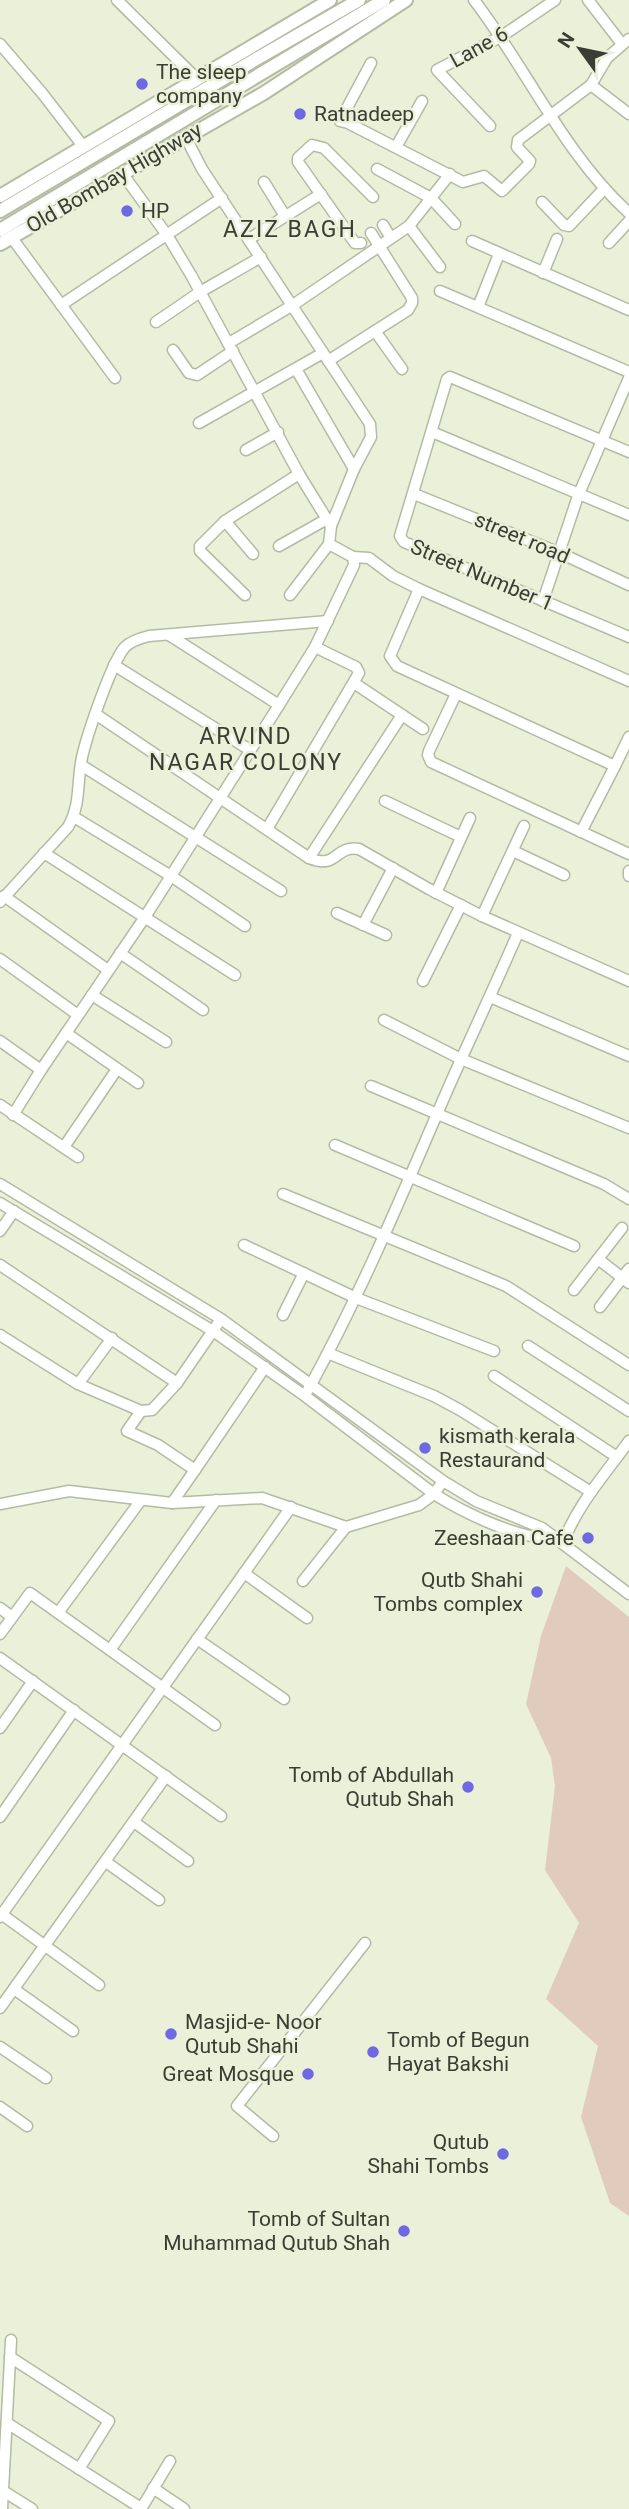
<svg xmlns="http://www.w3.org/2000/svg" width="629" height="2509" font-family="Roboto,sans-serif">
<rect width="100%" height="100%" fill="#eaf1d8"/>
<!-- green -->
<polygon fill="#e1cbbc" points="566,1566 629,1617 629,2216 610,2203 581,2117 598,2046 546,1999 579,1923 545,1870 555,1786 551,1758 526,1704 541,1636"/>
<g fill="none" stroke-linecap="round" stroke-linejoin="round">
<!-- minor casing -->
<g stroke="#b4bba3" stroke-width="13">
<g id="minor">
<polyline points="117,0 197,79"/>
<path d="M474,0C527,69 564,154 629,213"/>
<polyline points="588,0 622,44"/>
<polyline points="0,44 42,93 83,146"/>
<polyline points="371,63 340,121 348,123 463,182 484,176 502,191 529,164 530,161 517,147 518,140 591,85 607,58 629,39"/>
<polyline points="591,85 629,114"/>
<polyline points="490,126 437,70 502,36 555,0"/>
<polyline points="185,136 202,169 370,424 371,437 354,469 331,526 329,544 290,595"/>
<polyline points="396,147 422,101"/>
<polyline points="377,169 431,198 455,224"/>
<polyline points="122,173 167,235 191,275 299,474 331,526"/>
<polyline points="264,182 285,216"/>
<polyline points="542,202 564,225 569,226 603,190"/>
<polyline points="383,225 391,238"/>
<polyline points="409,226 440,267"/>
<polyline points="12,238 115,378"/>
<polyline points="249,239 321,194"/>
<polyline points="472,241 629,310"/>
<polyline points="361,243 355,243 298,162 298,158 312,145 324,148 373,197"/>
<polyline points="609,243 629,221"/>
<polyline points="543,273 557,239"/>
<polyline points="440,291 629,372"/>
<polyline points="61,305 222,198"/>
<polyline points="478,307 499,254"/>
<polyline points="156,322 200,292 261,257"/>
<polyline points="375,331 402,369"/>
<polyline points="229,343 293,305 409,226 450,174"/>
<polyline points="173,350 189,373 197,375 233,351"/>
<polyline points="328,361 408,310 412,303 412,298 371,233"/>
<polyline points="296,369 354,469"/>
<polyline points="199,423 323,353"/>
<polyline points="432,432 629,515"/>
<polyline points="246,450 278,432"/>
<polyline points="629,452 450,377 447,379 400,536 404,542 629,637"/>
<polyline points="414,494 560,553 629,585"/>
<polyline points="225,521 253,554"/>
<polyline points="279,546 327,519"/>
<polyline points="353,557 369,558 393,576 419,589 629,681"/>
<polyline points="419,589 390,656 397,666 615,766 581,832"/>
<polyline points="245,595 200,551 200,546 225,521 299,474"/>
<polyline points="543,601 578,496 629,378"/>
<polyline points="169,635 279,705"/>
<polyline points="114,665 250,750"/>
<polyline points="354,683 423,729"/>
<polyline points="456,694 429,751 428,755 431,762 629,854"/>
<path d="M97,715L309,858C338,870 334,845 359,849L429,889L482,916L629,981"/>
<polyline points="81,765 281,891"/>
<polyline points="615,766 629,737"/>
<polyline points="385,801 461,837"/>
<polyline points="74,817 171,876 245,926"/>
<polyline points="267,829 359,673 356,667 315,647"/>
<polyline points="513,851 564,875"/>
<polyline points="44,853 235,975"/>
<polyline points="309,858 402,715"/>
<polyline points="629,871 629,876"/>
<polyline points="436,893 470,818"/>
<polyline points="4,896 108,970"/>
<path d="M0,902L68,827C82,803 76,779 83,753C88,733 112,661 125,647C131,641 141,638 149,636L328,621"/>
<polyline points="337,913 386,935"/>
<polyline points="482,916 524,826"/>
<polyline points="363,925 393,868"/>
<polyline points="120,953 203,1010"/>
<polyline points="0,959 78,1015"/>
<polyline points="423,981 461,905"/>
<polyline points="92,995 166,1042"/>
<polyline points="490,997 629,1056"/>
<polyline points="384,1020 461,1059 629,1128"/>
<polyline points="66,1033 138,1083"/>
<polyline points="0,1041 41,1070"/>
<polyline points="371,1086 604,1184 629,1199"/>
<polyline points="0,1105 78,1157"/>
<polyline points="13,1115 41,1070 145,917 279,705 315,647 354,565 353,557 329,544"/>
<polyline points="335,1145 574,1246"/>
<polyline points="64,1147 117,1069"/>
<polyline points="0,1184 221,1319 443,1481 476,1501 542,1528 629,1594"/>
<polyline points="283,1194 506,1286 629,1365"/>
<path d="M0,1203L213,1331L305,1396L434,1494C466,1514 516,1538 554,1539"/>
<polyline points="0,1231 14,1211"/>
<polyline points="244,1245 356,1298 494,1351"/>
<polyline points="598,1259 629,1283"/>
<polyline points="0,1265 177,1383"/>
<polyline points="574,1290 622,1228"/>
<polyline points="600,1307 629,1269"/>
<polyline points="283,1315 304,1273"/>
<polyline points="0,1335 78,1384"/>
<polyline points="112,1338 78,1384 141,1411 152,1410 177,1383 221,1319"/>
<polyline points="528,1346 629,1411"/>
<polyline points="330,1354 434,1396 460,1410 591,1492"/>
<polyline points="494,1376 617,1457"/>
<path d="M308,1390C357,1301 397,1207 437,1114C463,1053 492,993 518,933"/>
<polyline points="141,1411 127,1431 158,1445 195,1470 172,1503"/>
<polyline points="195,1470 265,1367"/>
<polyline points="0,1504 69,1491 172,1503 262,1498 346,1527 419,1505 434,1494 443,1481"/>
<path d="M563,1543C577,1505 606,1473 629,1441"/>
<polyline points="244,1573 307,1618"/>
<polyline points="303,1581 346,1527"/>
<polyline points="0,1608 12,1617"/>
<polyline points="58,1613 141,1500"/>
<polyline points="0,1634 30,1593 215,1725"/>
<polyline points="197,1639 284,1699"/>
<polyline points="110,1650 216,1500"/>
<polyline points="0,1658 221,1816"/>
<polyline points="0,1728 33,1681"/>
<polyline points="0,1817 74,1710"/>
<polyline points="134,1822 188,1861"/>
<polyline points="106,1862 159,1900"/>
<polyline points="0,1913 99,1985"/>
<polyline points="0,1917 291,1507"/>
<polyline points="14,1989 73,2031"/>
<polyline points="0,2008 166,1776"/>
<polyline points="0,2047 46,2078"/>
<polyline points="0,2107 27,2126"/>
<polyline points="273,2136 237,2106 365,1943"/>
<polyline points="10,2357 109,2421 79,2469"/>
<polyline points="7,2423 141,2508"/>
<polyline points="153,2488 184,2509"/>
<polyline points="0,2489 32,2509"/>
<polyline points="2,2509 11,2340"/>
<polyline points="141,2509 170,2461"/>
</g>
</g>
<!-- major casing -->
<g stroke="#b4bba3" stroke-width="16">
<g id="major">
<polyline points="0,196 330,0"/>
<polyline points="0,211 258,58 359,0"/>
<polyline points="0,230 384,0"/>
<polyline points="0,244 264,93 406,0"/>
</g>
</g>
<!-- minor -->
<use href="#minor" stroke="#fff" stroke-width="10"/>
<!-- major -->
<use href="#major" stroke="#fff" stroke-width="12"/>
</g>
<!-- markers -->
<g fill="#6e68e2" stroke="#eaf1d8" stroke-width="2.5">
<circle cx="142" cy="84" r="7"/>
<circle cx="300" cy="114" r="7"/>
<circle cx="127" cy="211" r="7"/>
<circle cx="425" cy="1448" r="7"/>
<circle cx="588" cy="1538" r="7"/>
<circle cx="537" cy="1592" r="7"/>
<circle cx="468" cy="1787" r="7"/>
<circle cx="171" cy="2034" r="7"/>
<circle cx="373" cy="2052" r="7"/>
<circle cx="308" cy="2074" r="7"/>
<circle cx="503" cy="2154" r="7"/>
<circle cx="404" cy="2231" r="7"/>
</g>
<g text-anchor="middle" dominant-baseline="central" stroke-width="5" stroke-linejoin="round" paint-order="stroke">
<!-- street labels -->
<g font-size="21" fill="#3a3d33" stroke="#eaf1d8">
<text transform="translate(479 47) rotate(-29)">Lane 6</text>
<text transform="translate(114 178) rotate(-30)">Old Bombay Highway</text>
<text transform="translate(522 538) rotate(23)">street road</text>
<text transform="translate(482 575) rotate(23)">Street Number 1</text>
</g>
<!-- poi labels -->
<g font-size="21" fill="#3a3d33" stroke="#eaf1d8" text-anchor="start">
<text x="156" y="72">The sleep<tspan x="156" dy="24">company</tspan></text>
<text x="314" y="114">Ratnadeep</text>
<text x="141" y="211">HP</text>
<text x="439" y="1436">kismath kerala<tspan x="439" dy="24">Restaurand</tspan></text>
<text x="574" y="1538" text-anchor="end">Zeeshaan Cafe</text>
<text x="523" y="1580" text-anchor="end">Qutb Shahi<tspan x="523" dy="24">Tombs complex</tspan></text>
<text x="454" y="1775" text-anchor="end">Tomb of Abdullah<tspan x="454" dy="24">Qutub Shah</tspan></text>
<text x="185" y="2022">Masjid-e- Noor<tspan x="185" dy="24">Qutub Shahi</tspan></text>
<text x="387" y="2040">Tomb of Begun<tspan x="387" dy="24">Hayat Bakshi</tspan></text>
<text x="294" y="2074" text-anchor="end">Great Mosque</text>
<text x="489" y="2142" text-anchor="end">Qutub<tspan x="489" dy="24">Shahi Tombs</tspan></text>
<text x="390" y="2219" text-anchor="end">Tomb of Sultan<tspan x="390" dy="24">Muhammad Qutub Shah</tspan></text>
</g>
<!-- neighbourhood labels -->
<g font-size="23" letter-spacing="2" fill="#3a3d33" stroke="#eaf1d8">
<text x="290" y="229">AZIZ BAGH</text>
<text x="246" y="736">ARVIND<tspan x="246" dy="26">NAGAR COLONY</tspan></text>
</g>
</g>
<!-- north arrow -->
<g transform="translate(580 49) rotate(303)" stroke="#eaf1d8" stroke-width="5" paint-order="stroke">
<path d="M0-5L12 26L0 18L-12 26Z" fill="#3a3d33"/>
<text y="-10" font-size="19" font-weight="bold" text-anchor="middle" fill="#3a3d33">N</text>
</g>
</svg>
